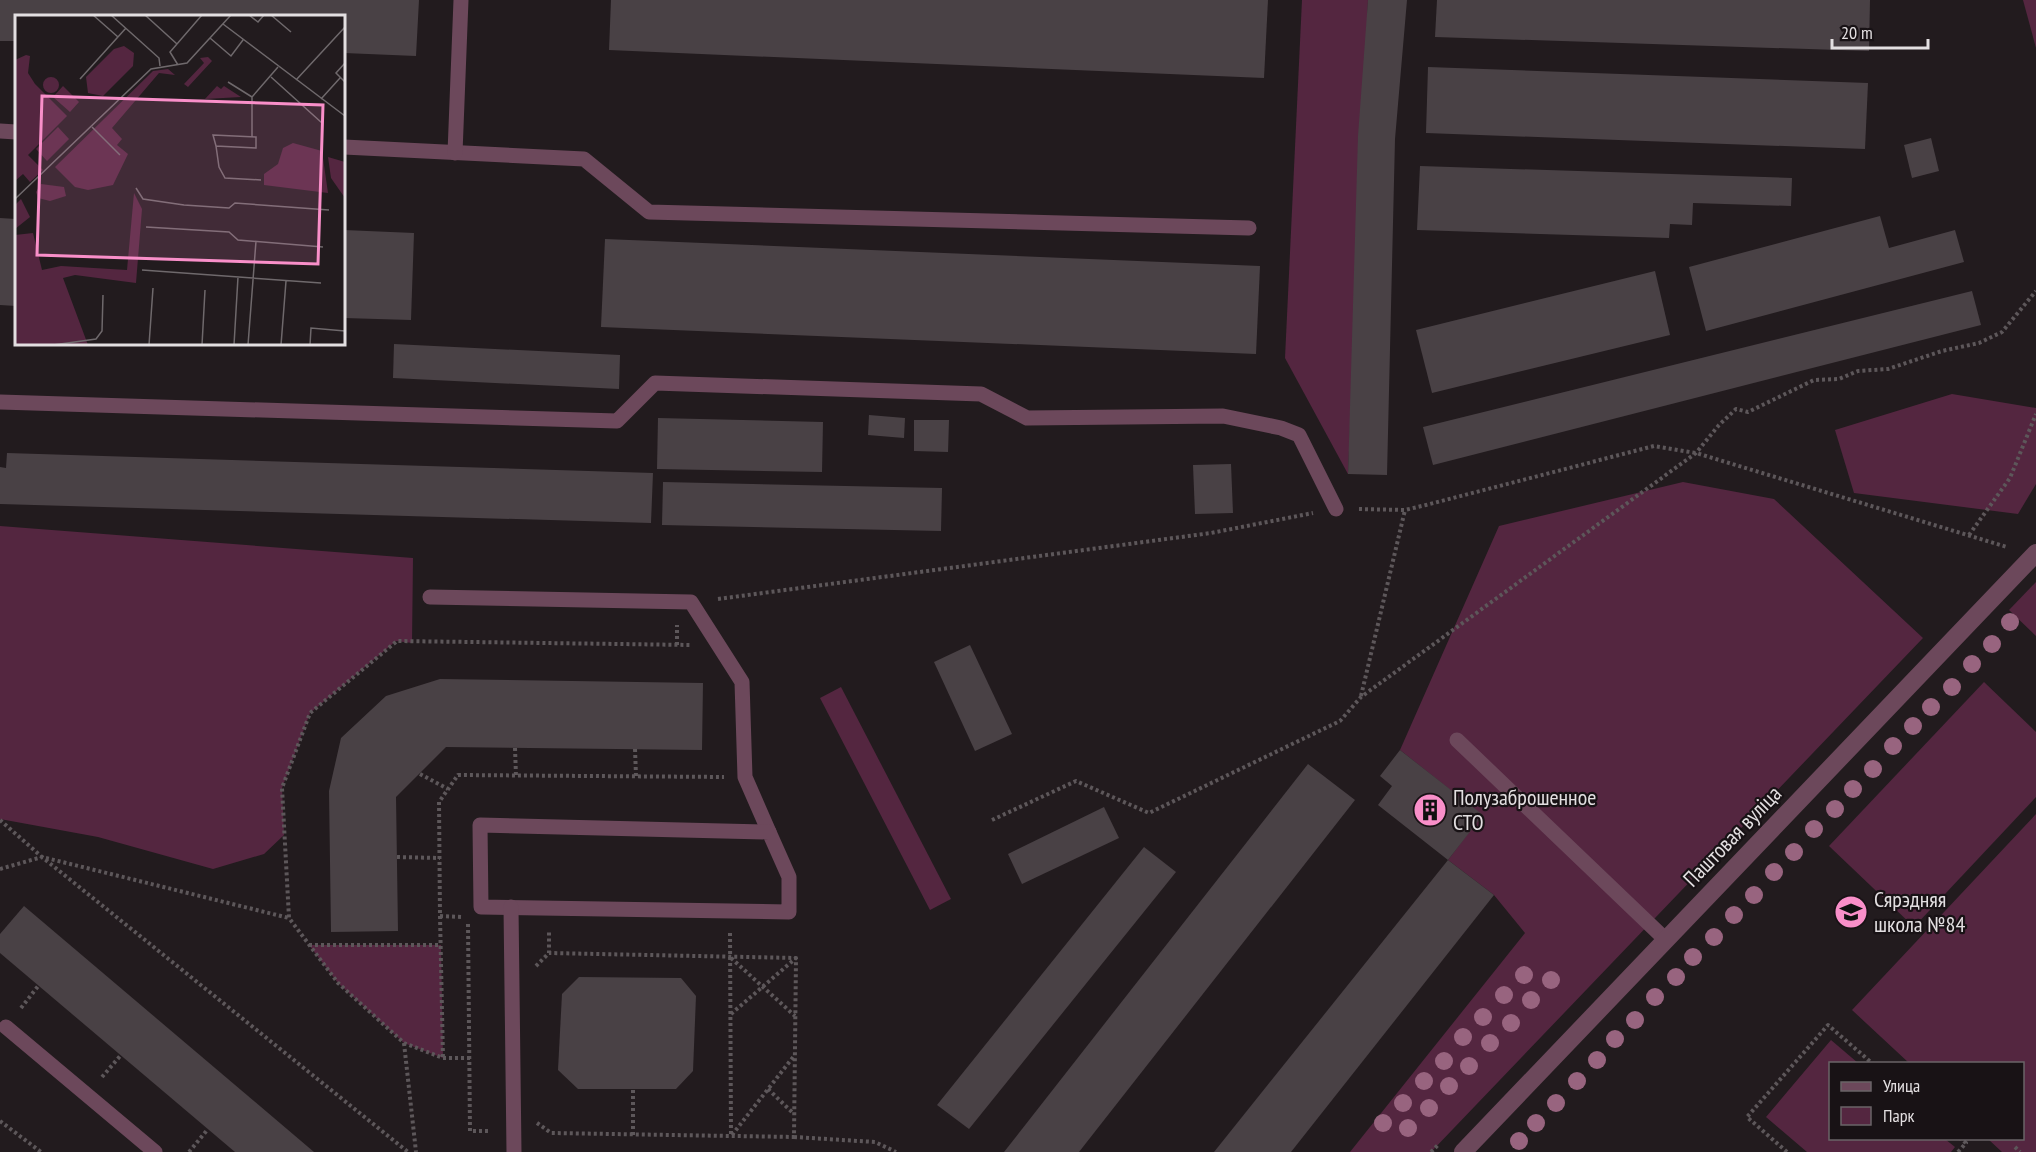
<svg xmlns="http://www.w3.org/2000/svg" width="2036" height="1152" font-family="'PT Sans Narrow',sans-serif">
<rect width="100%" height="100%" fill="#221b1e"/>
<!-- green -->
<g fill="#542640">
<polygon points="1302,0 1368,0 1348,474 1285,358"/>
<polygon points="2023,0 2036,0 2036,48"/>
<polygon points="1952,394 2036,408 2036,484 2018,514 1854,493 1835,430"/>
<polygon points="1683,482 1774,499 1923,638 1431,1152 1350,1152 1525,933 1494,895 1448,860 1482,815 1400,750 1499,526"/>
<polygon points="0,526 413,558 412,643 396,641 310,713 282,788 284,835 264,854 213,869 98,837 0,819"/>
<polygon points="2036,582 2036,636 2009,610"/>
<polygon points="1984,682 2036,732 2036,797 1914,927 1829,846"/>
<polygon points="841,687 951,899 930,910 820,698"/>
<polygon points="2036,814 2036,1152 2002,1152 1988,1139 2022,1138 2022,1064 1909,1063 1852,1010"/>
<polygon points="309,945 441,945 443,1058 404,1043 338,983"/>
<polygon points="1831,1040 1858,1063 1830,1064 1830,1138 1945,1139 1955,1147 1951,1152 1807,1152 1766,1117"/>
</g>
<!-- building -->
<g fill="#494145">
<polygon points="0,0 419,0 416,56 344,53 344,16 16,16 16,41 0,41"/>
<polygon points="611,0 1268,0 1264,78 609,50"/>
<polygon points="1368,0 1407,0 1395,139 1387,475 1348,474 1358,136"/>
<polygon points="1437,0 1870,0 1869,51 1435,37"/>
<polygon points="1428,67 1868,83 1865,149 1426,133"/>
<polygon points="1931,138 1939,171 1912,178 1904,145"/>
<polygon points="1420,166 1792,178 1791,206 1693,203 1692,225 1670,224 1669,238 1417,230"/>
<polygon points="1880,216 1889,248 1955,230 1964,262 1706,331 1689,267"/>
<polygon points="0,218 16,219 16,306 0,305"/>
<polygon points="344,230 414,233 411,320 344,318"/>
<polygon points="605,239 1260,266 1256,354 601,327"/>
<polygon points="1655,271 1670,335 1432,393 1416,330"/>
<polygon points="1972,291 1981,325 1433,465 1423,427"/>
<polygon points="394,344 620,355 619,389 393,378"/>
<polygon points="869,415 905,418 904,438 868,435"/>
<polygon points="658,418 823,422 822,472 657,469"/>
<polygon points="914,420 949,420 948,452 914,451"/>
<polygon points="7,453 653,473 651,523 0,504 0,467 6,468"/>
<polygon points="1231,464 1233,513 1195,514 1193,465"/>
<polygon points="663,482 942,488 941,531 662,525"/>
<polygon points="970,645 1012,734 975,751 934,662"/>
<polygon points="440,679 703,683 702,750 446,747 396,797 398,931 331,932 329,791 341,738 386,696"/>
<polygon points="1400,750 1483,815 1448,860 1378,805 1392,786 1380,776"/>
<polygon points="1308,764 1355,800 1079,1152 1004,1152"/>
<polygon points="1104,807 1119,838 1022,884 1008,854"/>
<polygon points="1144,847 1176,872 969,1129 937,1105"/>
<polygon points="1448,860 1494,895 1291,1152 1214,1152"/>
<polygon points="24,906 314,1152 235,1152 0,953 0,934"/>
<polygon points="579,977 681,978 696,996 693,1071 676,1089 578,1089 558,1070 562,994"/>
</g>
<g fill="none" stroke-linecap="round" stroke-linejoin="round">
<!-- path -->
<g stroke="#5d575a" stroke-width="4" stroke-dasharray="3 3" stroke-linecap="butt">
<polyline points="1359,509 1405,510 1426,505 1654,446 1696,453 2007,547"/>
<polyline points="1969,535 2010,478 2036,414"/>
<polyline points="718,599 1211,533 1313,513"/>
<polyline points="677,645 677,625"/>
<polyline points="1361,696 1405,510"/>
<polyline points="515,748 516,776"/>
<polyline points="635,749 636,776"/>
<polyline points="420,774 448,789"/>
<polyline points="0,820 42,857 289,918"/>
<polyline points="992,820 1076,781 1149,813 1340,721 1361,697 1696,453 1719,425 1736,409 1748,412 1814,380 1839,379 1858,371 1888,369 1942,351 1979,343 2002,332 2036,291"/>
<polyline points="397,857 440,858"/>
<polyline points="0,869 42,857 408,1152"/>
<polyline points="440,916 443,1058"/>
<polyline points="461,917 440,916 439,802 458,775 724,777"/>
<polyline points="468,924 470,1131 490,1131"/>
<polyline points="730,933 731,1136"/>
<polyline points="309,945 441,945"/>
<polyline points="731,958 795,1016"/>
<polyline points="536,966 549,953 549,931"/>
<polyline points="21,1008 39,985"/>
<polyline points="731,1014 796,958"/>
<polyline points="404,1043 416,1152"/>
<polyline points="470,1058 443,1058 404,1043 338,983 289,918 282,788 310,713 397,641 692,645"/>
<polyline points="102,1077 121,1055"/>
<polyline points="768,1089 794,1114"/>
<polyline points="0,1121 41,1152"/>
<polyline points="537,1123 551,1133 794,1137 796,958 549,953"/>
<polyline points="633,1135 633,1089"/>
<polyline points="732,1135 794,1056"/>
<polyline points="794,1137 875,1142 896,1152"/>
<polyline points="2015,1147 2020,1152"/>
<polyline points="189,1152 208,1129"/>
<polyline points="1431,1152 1439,1144"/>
<polyline points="1787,1152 1747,1117 1828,1025 1873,1064"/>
<polyline points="1958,1152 1966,1143 1960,1138"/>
</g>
<!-- lane -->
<g stroke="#6c485b" stroke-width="15">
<polyline points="0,131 16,132"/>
<polyline points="344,147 584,159 649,212 1249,228"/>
<polyline points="455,153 461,0"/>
<polyline points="0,402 617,421 655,383 981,394 1027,418 1223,416 1281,428 1299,435 1336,509"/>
<polyline points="430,597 691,602 742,682 745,777 769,832"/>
<polyline points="1457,740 1666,940"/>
<polygon points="480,825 769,832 789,877 789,912 481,907"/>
<polyline points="511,907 514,1152"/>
<polyline points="6,1027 155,1152"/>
</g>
<!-- street -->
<polyline stroke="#6c485b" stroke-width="18" points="1463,1152 2036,553"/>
</g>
<!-- trees -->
<g fill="#98647f">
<circle cx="2010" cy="622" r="9"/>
<circle cx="1992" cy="644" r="9"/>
<circle cx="1972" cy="664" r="9"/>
<circle cx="1952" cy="687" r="9"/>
<circle cx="1931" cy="707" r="9"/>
<circle cx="1913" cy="726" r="9"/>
<circle cx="1893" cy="746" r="9"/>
<circle cx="1873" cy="769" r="9"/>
<circle cx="1853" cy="789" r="9"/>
<circle cx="1835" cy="809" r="9"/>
<circle cx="1814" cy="829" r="9"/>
<circle cx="1794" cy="852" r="9"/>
<circle cx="1774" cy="872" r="9"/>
<circle cx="1754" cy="895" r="9"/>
<circle cx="1734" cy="915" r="9"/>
<circle cx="1714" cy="937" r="9"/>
<circle cx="1693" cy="957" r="9"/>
<circle cx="1524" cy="975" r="9"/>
<circle cx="1676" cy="977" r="9"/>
<circle cx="1551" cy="980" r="9"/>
<circle cx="1504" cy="995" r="9"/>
<circle cx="1655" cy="997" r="9"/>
<circle cx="1531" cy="1000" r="9"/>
<circle cx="1483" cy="1017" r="9"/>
<circle cx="1635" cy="1020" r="9"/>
<circle cx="1511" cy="1023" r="9"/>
<circle cx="1463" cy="1037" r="9"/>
<circle cx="1615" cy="1039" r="9"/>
<circle cx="1490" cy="1043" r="9"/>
<circle cx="1597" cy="1060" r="9"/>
<circle cx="1444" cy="1061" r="9"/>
<circle cx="1469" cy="1066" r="9"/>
<circle cx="1424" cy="1081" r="9"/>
<circle cx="1577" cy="1081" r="9"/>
<circle cx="1449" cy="1086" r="9"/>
<circle cx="1403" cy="1103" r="9"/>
<circle cx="1556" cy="1103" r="9"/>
<circle cx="1429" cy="1108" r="9"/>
<circle cx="1383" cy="1123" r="9"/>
<circle cx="1536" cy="1123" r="9"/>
<circle cx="1408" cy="1128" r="9"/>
<circle cx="1519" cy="1141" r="9"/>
</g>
<!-- icons -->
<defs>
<g id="building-disc" transform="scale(1.725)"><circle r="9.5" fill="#f98fc9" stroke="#181215"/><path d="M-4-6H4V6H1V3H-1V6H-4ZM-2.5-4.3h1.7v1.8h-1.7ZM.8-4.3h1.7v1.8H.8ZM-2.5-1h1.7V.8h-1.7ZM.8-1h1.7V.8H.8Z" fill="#111"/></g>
<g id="school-disc" transform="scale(1.725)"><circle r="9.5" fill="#f98fc9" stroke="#181215"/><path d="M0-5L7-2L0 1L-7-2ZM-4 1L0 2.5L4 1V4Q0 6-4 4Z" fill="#111"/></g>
</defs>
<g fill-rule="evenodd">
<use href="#building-disc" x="1430" y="810"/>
<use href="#school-disc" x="1851" y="912"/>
</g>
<g text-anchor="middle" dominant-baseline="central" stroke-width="4.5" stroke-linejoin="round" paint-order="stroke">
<!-- poi labels -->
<g font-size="22" fill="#e3dfe1" stroke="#181215" text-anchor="start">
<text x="1453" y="797">Полузаброшенное<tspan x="1453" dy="25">СТО</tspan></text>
<text x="1874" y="899">Сярэдняя<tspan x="1874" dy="25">школа №84</tspan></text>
</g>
<!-- street labels -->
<g font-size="22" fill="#e3dfe1" stroke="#181215">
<text transform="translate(1732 836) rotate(-46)">Паштовая вуліца</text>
</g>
</g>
<!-- overview -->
<g transform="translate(15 15)">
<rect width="330" height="330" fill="#221b1e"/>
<path d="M109,31L119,38L118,51L88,81L73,78L71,62L99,34ZM11,40L15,41L13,58L20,69L52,101L13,140L28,155L15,167L8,159L0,166V45ZM193,42L197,46L173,72L169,69L189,48L185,43ZM153,54L160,60L144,58L97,113L107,124L102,130L113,139L98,170L73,175L60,172L40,152L138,56ZM28 70a8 8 0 1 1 16 0a8 8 0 1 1-16 0ZM48,71L64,87L55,97L38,82ZM202,71L206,74L209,71L226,82L190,84ZM43,112L54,124L32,146L21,134ZM278,128L307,136L313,178L249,170V159L263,149L268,133ZM313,142L330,147V183L316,163ZM26,169L49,172L51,181L35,186L23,183L21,177ZM119,178L127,194L121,268L60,260L48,263L73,330H0V220L18,218L27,255L46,251L112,255ZM6,184L15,202L0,214V190Z" fill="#542640"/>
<path fill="none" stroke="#6f696c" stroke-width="1.5" d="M78,0L103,22M96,0L144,43L145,51M130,0L162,29M234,0L243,7L249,0M256,0L276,17M208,9L330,101M195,23L216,41L228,25M330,48L321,58L330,67M163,50L155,37L187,0M256,62L307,108M65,64L111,13M281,65L330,12M213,67L237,82M306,84L325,63M77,112L105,140M198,120L241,122V133L201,131ZM237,122V82L263,52M201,131L204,152L210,163L246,165M121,173L128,184L169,190L214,193L220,188L314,195M0,184L136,54L172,48L216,0M131,212L214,217L223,225L308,232M127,255L306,268M38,330L81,324L87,316L88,280M134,330L138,273M187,330L190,275M219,330L223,262M233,330L241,226M266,330L271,266M295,330L296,313L330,316"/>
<path fill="#f98fc9" fill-opacity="0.15" stroke="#f98fc9" stroke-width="3" d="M27,81L308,90L303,249L22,240Z"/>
<rect width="330" height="330" fill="none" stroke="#e3dfe1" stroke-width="3"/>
</g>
<!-- legend -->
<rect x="1829" y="1062" width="195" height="78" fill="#181215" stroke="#696467" stroke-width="1.5"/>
<rect x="1841" y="1082" width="30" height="9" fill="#6c485b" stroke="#696467" stroke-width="1.5"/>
<text x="1883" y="1092" font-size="18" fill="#e3dfe1">Улица</text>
<rect x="1841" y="1107" width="30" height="18" fill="#542640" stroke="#696467" stroke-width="1.5"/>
<text x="1883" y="1122" font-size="18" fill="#e3dfe1">Парк</text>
<!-- scale -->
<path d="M1832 39v9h96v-9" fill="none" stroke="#e3dfe1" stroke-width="3"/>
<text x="1841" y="39" font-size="18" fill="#e3dfe1" stroke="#181215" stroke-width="4.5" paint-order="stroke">20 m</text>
</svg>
